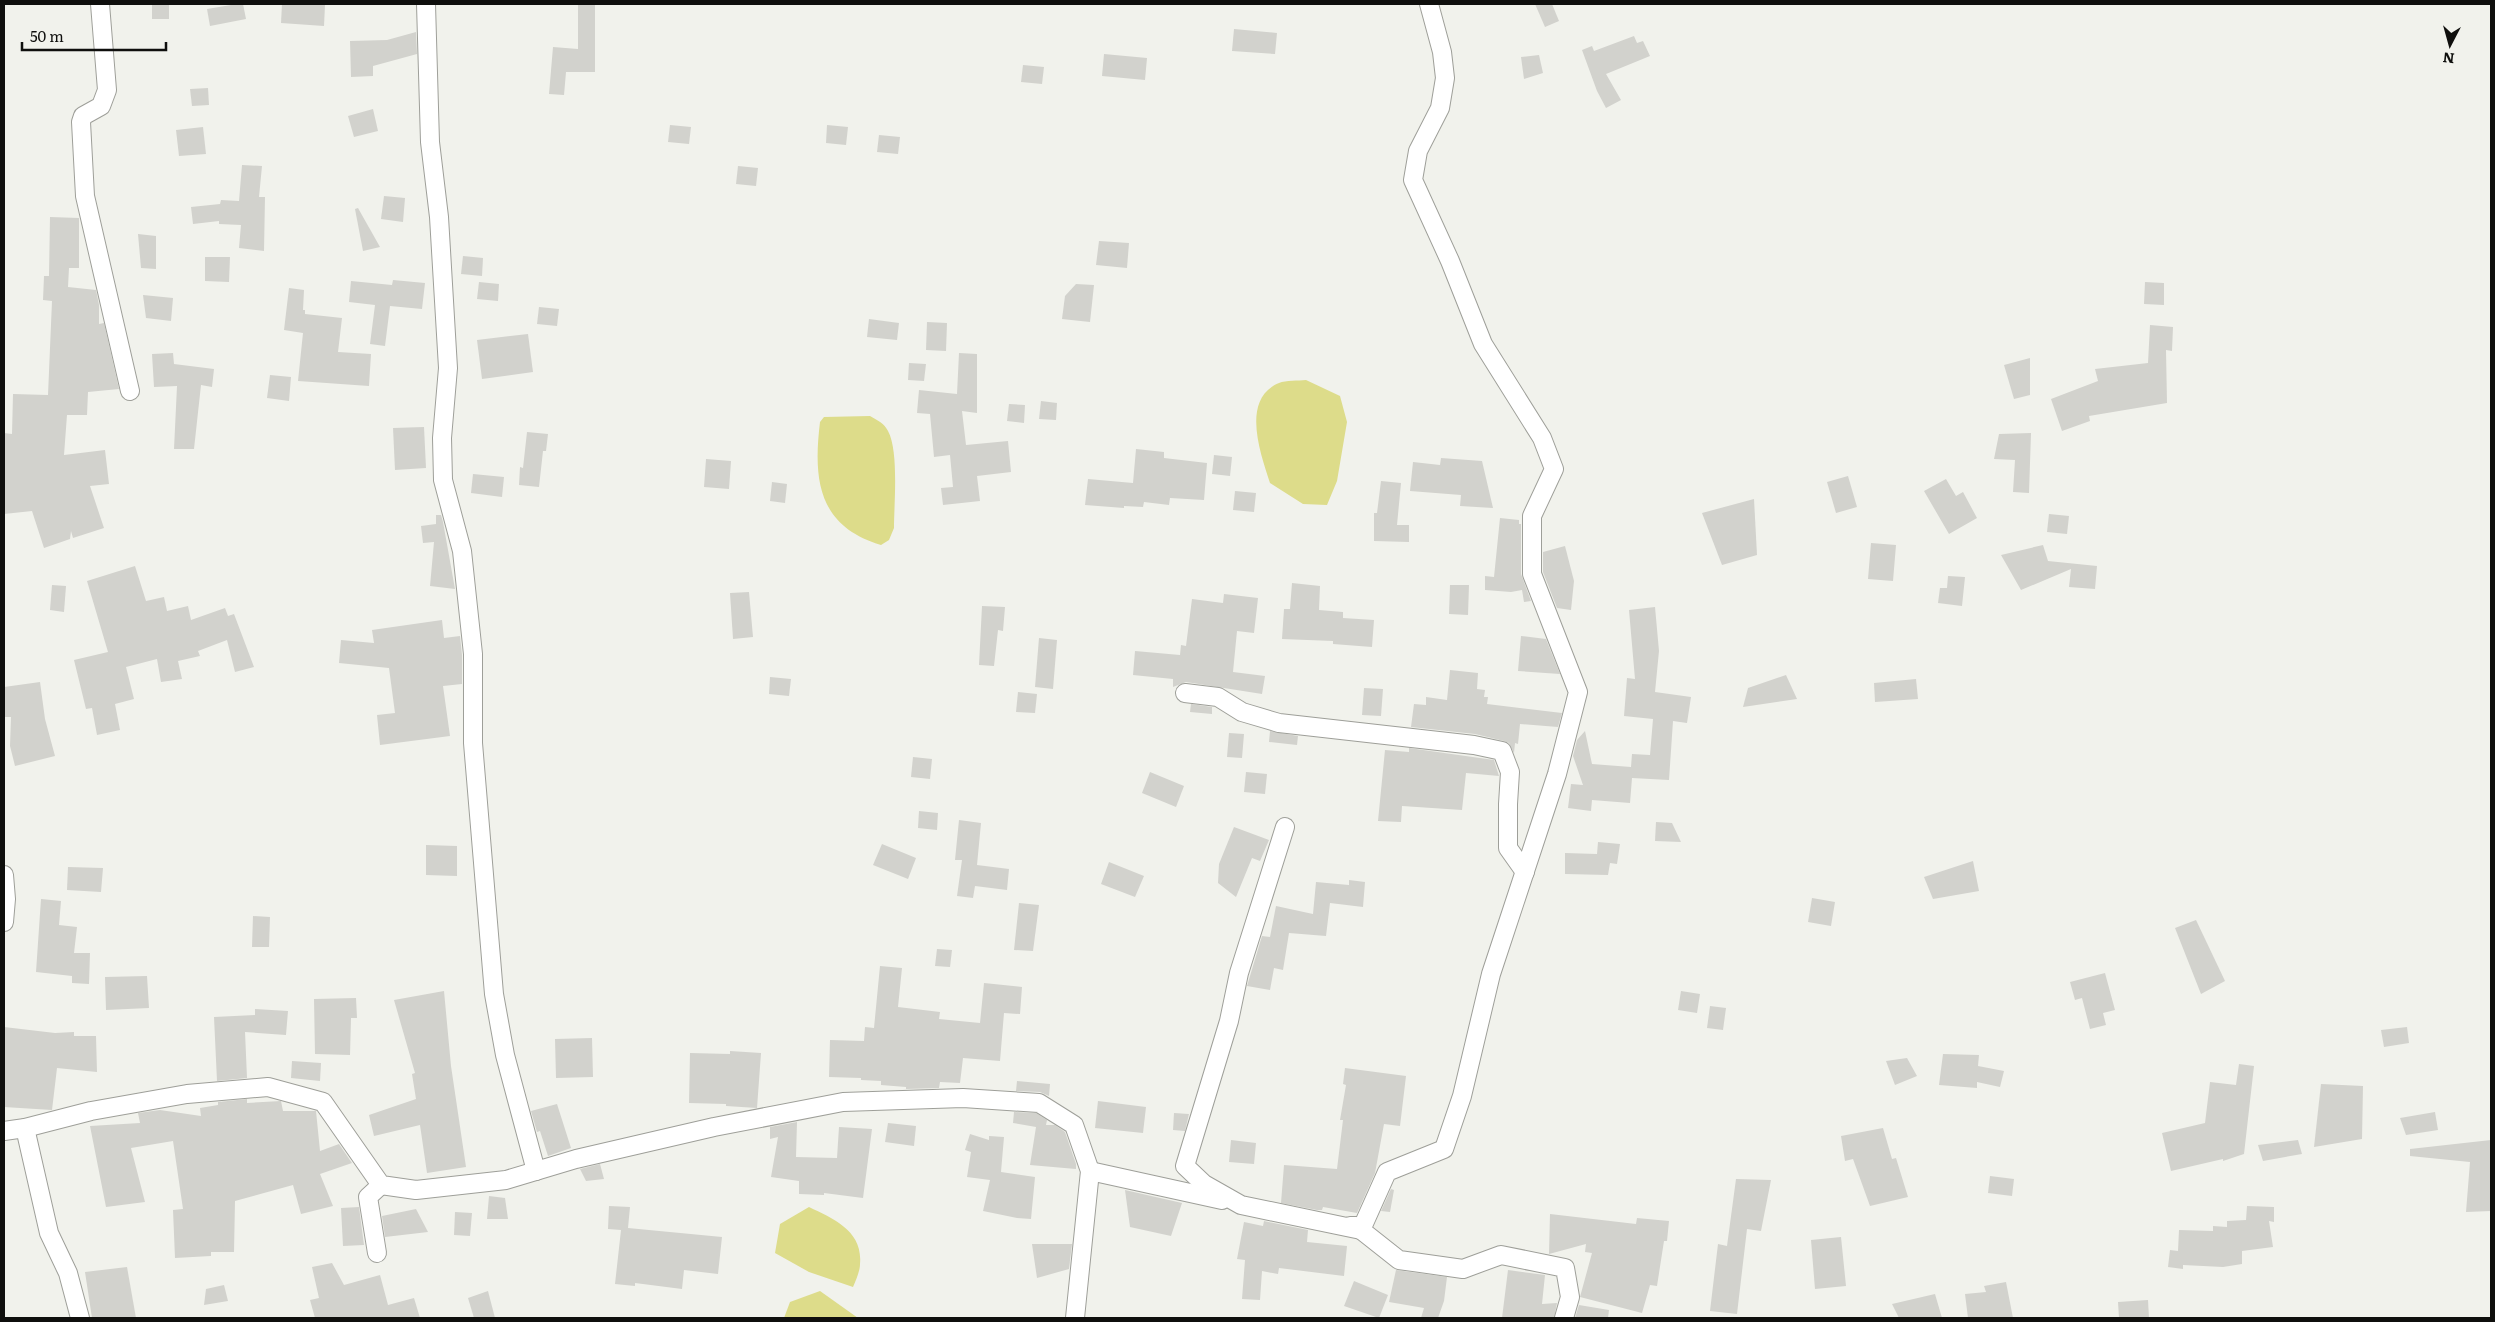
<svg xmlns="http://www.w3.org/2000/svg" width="2495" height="1322" font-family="Literata,serif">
<rect width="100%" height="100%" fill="#f1f2ec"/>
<!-- water -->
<g fill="#dddc8a">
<path d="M1306,380L1340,396L1347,422L1337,481L1327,505L1303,504L1270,483C1261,455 1240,399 1279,383C1286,380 1298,381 1306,380Z"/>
<path d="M870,416C877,420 884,423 888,431C899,451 894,504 894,528L889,540L881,545C818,526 813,480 820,422L824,417Z"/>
<path d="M809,1207C834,1219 863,1231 860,1264C860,1271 856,1280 853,1287L809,1272L775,1253L780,1224Z"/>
<polygon points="820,1291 858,1318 784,1318 790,1302"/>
</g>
<!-- building -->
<g fill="#d2d2cd">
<rect x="152" y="4" width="17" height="15"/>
<polygon points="237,4 243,4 246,19 210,26 207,9"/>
<polygon points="282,4 325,5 324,26 281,23"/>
<polygon points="1535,4 1552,4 1559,21 1545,27"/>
<polygon points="578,5 595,5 595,72 566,72 564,95 549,94 553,47 578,49"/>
<polygon points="1234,29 1277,33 1275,54 1232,51"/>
<polygon points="416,32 417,54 373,66 373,76 351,77 350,41 387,40"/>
<polygon points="1634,36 1637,43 1643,41 1650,56 1606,74 1621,100 1606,108 1597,91 1582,50 1592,46 1594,51"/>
<polygon points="1104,54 1147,58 1145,80 1102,76"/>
<polygon points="1539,55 1543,73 1524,79 1521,57"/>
<polygon points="1023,65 1044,67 1042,84 1021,82"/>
<polygon points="208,88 209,105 192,106 190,89"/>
<polygon points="373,109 378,131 354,137 348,116"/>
<polygon points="670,125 691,127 689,144 668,142"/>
<polygon points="827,125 848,127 846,145 826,143"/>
<polygon points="203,127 206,154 179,156 176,130"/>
<polygon points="879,135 900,137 898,154 877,152"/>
<polygon points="242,165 262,166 259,197 265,197 264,251 239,248 241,225 219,224 219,221 193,224 191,207 220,204 221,200 239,201"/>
<polygon points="738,166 758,168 756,186 736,184"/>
<polygon points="384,196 405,198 403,222 381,219"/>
<polygon points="358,208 380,247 363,251 355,209"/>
<polygon points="50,217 79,218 79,268 69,268 68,287 96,290 99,305 99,324 104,323 119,389 88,392 87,415 67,415 64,455 105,450 109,484 90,486 104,528 73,538 71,531 70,539 44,548 32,511 4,514 4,433 12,434 13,394 48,395 52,301 43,300 44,276 49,276"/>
<polygon points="138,234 156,236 156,269 141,268"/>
<polygon points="1099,241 1129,243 1127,268 1096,265"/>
<polygon points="463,256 483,258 482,276 461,274"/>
<polygon points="205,257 230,257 229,282 205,281"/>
<polygon points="393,280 425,283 422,309 390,306 385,346 370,344 375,305 349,302 351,281 392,285"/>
<polygon points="479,282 499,284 498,301 477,299"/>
<polygon points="2145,282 2164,283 2164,305 2144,304"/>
<polygon points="1076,284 1094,285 1090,322 1062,319 1065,296"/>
<polygon points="289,288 304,290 303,310 305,310 305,314 342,318 338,352 371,354 369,386 298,381 303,333 284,330"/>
<polygon points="143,295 173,298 171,321 146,318"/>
<polygon points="539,307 559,309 557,326 537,324"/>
<polygon points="869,319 899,323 897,340 867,337"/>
<polygon points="927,322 947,323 946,351 926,350"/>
<polygon points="2150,325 2173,327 2172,351 2166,350 2167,403 2089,416 2090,421 2062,431 2051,399 2098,381 2095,369 2148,363"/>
<polygon points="528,334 533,372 482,379 477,340"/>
<polygon points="173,353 174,364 214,369 212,387 201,385 194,449 174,449 177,386 154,387 152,354"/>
<polygon points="959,353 977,354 977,413 962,411 966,445 1008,441 1011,472 977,476 980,501 943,505 941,488 953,487 950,455 934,457 930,414 917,413 919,390 957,394"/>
<polygon points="2030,358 2030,395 2014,399 2004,365"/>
<polygon points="909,363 926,364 924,381 908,380"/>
<polygon points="270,375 291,377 289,401 267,398"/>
<polygon points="1041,401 1057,403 1056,420 1039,419"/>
<polygon points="1009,404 1025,405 1024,423 1007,421"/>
<polygon points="424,427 426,468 395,470 393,428"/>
<polygon points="527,432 548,434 546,451 543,451 539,487 519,485 520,467 523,468"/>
<polygon points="2031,433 2029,493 2013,492 2015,460 1994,459 1999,434"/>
<polygon points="1136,449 1164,452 1164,458 1207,463 1204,500 1170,498 1169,505 1144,502 1143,507 1124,506 1124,508 1085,505 1088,479 1133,483"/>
<polygon points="1214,455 1232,457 1230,476 1212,474"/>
<polygon points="1441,458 1482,461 1493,508 1460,506 1461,495 1410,491 1413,462 1440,465"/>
<polygon points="706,459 731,461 729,489 704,487"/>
<polygon points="473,474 504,477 502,497 471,493"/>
<polygon points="1848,476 1857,507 1836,513 1827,482"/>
<polygon points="1946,479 1956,496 1963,492 1977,518 1949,534 1924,491"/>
<polygon points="1381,481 1401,483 1397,525 1409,525 1409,542 1374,541 1374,513 1377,513"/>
<polygon points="772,482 787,484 785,503 770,501"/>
<polygon points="1235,491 1256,493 1254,512 1233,510"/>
<polygon points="1754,499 1757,555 1722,565 1702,513"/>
<polygon points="2049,514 2069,516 2067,534 2047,532"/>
<polygon points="436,515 441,515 443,522 455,589 430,586 434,542 423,543 421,526 436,524"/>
<polygon points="1500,518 1519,520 1519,524 1521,524 1521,574 1531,601 1524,602 1522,590 1511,592 1485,590 1485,576 1494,577"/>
<polygon points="1871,543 1896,545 1893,581 1868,579"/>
<polygon points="2043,545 2048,561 2097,566 2095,589 2069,587 2071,569 2021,590 2001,555"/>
<polygon points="1565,546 1574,581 1571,610 1557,608 1543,572 1543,552"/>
<polygon points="135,566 146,601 164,597 167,611 188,606 191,620 225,608 228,616 234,614 254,667 235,672 227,640 198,651 200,656 178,661 182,679 161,682 157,659 126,667 134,699 115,704 120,730 97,735 92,708 86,709 74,660 108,652 87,581"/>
<polygon points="1948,576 1965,577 1962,606 1938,603 1940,588 1947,588"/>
<polygon points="1292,583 1320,586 1319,610 1343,612 1343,618 1374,620 1372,647 1333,644 1333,641 1282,639 1284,609 1290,609"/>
<polygon points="52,585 66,586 64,612 50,610"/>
<polygon points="1450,585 1469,585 1468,615 1449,614"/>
<polygon points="749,592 753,637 733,639 730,593"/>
<polygon points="1224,594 1258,598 1254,633 1237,631 1233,672 1265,676 1262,694 1186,682 1173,687 1173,679 1133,675 1135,651 1180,655 1181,645 1186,646 1192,599 1223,603"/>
<polygon points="982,606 1005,607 1003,631 998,630 994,666 979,665"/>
<polygon points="1655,607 1659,651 1655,692 1691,697 1687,723 1673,721 1669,780 1632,778 1630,803 1592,800 1591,811 1568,808 1571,784 1583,785 1573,756 1577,740 1585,731 1592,764 1631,767 1632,754 1650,755 1653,719 1624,716 1627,678 1635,679 1629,610"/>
<polygon points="442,620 444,638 460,636 462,655 462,684 443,686 450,736 380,745 377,715 395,713 389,668 339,663 341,640 374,643 372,630"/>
<polygon points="1521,636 1546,639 1560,674 1518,671"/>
<polygon points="1039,638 1057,640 1053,689 1035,687"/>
<polygon points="1450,670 1478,673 1477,689 1485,690 1484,697 1488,697 1487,704 1562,713 1558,727 1520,724 1518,744 1515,743 1514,753 1509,743 1504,741 1475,734 1411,727 1414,704 1426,705 1426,697 1447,700"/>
<polygon points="1786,675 1797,699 1743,707 1748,688"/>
<polygon points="770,677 791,679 789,696 769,694"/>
<polygon points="1916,679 1918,699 1875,702 1874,683"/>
<polygon points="40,682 45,719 55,756 15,766 10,746 11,717 4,717 4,687"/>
<polygon points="1364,688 1383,689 1381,716 1362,715"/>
<polygon points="1018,692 1037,694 1035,713 1016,712"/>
<polygon points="1191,704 1212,707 1212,714 1190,712"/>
<polygon points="1270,731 1298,736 1297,745 1269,742"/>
<polygon points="1229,733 1244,734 1242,758 1227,757"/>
<polygon points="1409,748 1494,760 1499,776 1466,773 1462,810 1402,806 1401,822 1378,821 1385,750 1409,752"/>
<polygon points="913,757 932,759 930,779 911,777"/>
<polygon points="1150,772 1184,786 1176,807 1142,793"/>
<polygon points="1246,772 1267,774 1265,794 1244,792"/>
<polygon points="919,811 938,813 937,830 918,828"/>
<polygon points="959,820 981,823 977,865 1009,869 1007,890 975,886 973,898 957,896 962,860 955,860"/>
<polygon points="1656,822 1672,823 1681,842 1655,841"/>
<polygon points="1234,827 1269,840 1260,861 1252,858 1236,897 1218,883 1219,864"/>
<polygon points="1598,842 1620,844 1617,864 1610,863 1608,875 1565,874 1565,853 1597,854"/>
<polygon points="882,844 916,858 908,879 873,865"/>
<polygon points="426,845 457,846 457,876 426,875"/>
<polygon points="1973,861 1979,891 1933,899 1924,877"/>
<polygon points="1109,862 1144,876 1135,897 1101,884"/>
<polygon points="68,867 103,868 101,892 67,890"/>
<polygon points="1349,880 1365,882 1363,907 1330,903 1326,936 1289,933 1283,970 1274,968 1270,990 1247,986 1262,936 1270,937 1276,906 1313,914 1316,882 1349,885"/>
<polygon points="1812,898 1835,902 1831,926 1808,922"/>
<polygon points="41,899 61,901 59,925 77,927 74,953 90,953 89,984 72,983 72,976 36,972"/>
<polygon points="1019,903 1039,905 1033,951 1014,950"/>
<polygon points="253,916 270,917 269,947 252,947"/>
<polygon points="2196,920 2225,981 2201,994 2175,928"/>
<polygon points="937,949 952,950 950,967 935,966"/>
<polygon points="880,966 902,968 898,1007 940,1012 939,1019 980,1023 984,983 1022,987 1020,1014 1004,1013 1000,1061 963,1058 960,1083 940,1082 939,1088 906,1089 906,1087 881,1085 881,1081 861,1080 861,1078 829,1077 830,1040 864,1041 865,1027 874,1028"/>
<polygon points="2105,973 2115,1010 2103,1013 2106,1025 2090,1029 2082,998 2075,1000 2070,982"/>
<polygon points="147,976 149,1008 106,1010 105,977"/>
<polygon points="444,991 451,1066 466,1167 427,1173 420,1125 374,1136 369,1115 416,1099 412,1074 415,1073 394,1000"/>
<polygon points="1681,991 1700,994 1697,1013 1678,1010"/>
<polygon points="356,998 357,1018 351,1018 350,1055 315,1054 314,999"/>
<polygon points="1710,1006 1726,1008 1723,1030 1707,1028"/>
<polygon points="255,1009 288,1011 286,1035 245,1032 247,1078 217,1081 214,1017 255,1015"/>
<polygon points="4,1027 55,1033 74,1032 74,1036 96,1036 97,1072 57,1068 52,1110 4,1107"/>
<polygon points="2407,1027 2409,1043 2384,1047 2381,1030"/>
<polygon points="592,1038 593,1077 556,1078 555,1039"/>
<polygon points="730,1051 761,1053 757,1108 726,1106 726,1104 689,1103 690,1053 730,1054"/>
<polygon points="1943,1054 1979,1055 1978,1066 2004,1071 2000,1087 1977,1082 1977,1088 1939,1085"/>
<polygon points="1907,1058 1917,1076 1895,1085 1886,1061"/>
<polygon points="292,1061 321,1063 320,1081 291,1078"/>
<polygon points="2239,1064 2254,1066 2244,1154 2223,1161 2223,1159 2171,1171 2162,1133 2205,1123 2210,1082 2236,1085"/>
<polygon points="1345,1068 1406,1076 1400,1126 1384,1124 1375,1173 1357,1213 1323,1207 1322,1210 1317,1210 1281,1203 1284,1165 1337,1169 1343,1120 1340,1120 1346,1085 1343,1084"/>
<polygon points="1017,1081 1050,1084 1049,1096 1040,1092 1016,1091"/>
<polygon points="2321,1084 2363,1086 2362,1139 2314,1147"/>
<polygon points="247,1099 247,1103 281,1101 283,1111 316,1111 320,1151 339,1144 352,1163 320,1174 333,1206 301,1214 293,1185 235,1201 234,1252 211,1252 211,1256 175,1258 173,1210 183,1209 173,1141 131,1148 145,1202 106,1207 90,1126 140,1123 138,1113 160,1110 201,1116 200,1108 218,1105 218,1102"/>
<polygon points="1098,1101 1146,1107 1143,1133 1095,1128"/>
<polygon points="557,1104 571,1148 548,1156 540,1131 537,1132 531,1111"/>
<polygon points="1014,1112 1036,1113 1047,1120 1046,1125 1055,1125 1065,1132 1076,1164 1076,1169 1030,1165 1036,1127 1013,1123"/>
<polygon points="2435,1112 2438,1130 2406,1135 2400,1118"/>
<polygon points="1174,1113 1189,1114 1185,1131 1173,1130"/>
<polygon points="797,1122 796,1157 837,1158 839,1127 872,1129 863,1198 824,1193 824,1195 799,1194 799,1181 771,1177 778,1137 770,1139 770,1127"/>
<polygon points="888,1123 916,1126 914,1146 885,1142"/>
<polygon points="1883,1128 1892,1159 1896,1158 1908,1197 1870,1206 1853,1159 1845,1161 1841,1136"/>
<polygon points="970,1134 989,1140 989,1136 1004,1137 1001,1172 1035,1177 1031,1219 1017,1218 983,1211 990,1180 967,1177 971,1152 965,1150"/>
<polygon points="1231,1140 1256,1143 1254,1164 1229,1162"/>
<polygon points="2298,1140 2302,1154 2263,1161 2258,1145"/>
<polygon points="2491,1140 2491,1211 2466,1212 2470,1162 2410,1156 2410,1149"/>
<polygon points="600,1164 604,1179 586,1181 580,1169"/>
<polygon points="1990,1176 2014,1179 2012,1196 1988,1193"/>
<polygon points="1736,1179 1771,1180 1761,1231 1747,1229 1737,1314 1710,1311 1718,1244 1727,1246"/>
<polygon points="1391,1189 1394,1190 1390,1212 1381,1211"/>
<polygon points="1125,1190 1182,1203 1171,1236 1130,1227"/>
<polygon points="489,1196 505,1198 508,1219 487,1219"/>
<polygon points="609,1206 630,1207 628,1228 722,1237 718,1274 684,1270 682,1289 635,1283 635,1286 615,1284 621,1230 608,1229"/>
<polygon points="2247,1206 2274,1207 2274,1222 2269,1221 2273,1247 2242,1251 2242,1264 2223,1267 2183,1265 2183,1269 2168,1267 2170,1250 2178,1251 2179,1230 2213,1231 2213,1226 2227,1227 2227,1221 2246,1220"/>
<polygon points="359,1207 364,1245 343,1246 341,1208"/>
<polygon points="416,1209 428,1232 385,1237 382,1216"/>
<polygon points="455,1212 472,1213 470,1236 454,1235"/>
<polygon points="1550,1214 1636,1224 1637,1218 1669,1221 1667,1241 1664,1241 1657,1286 1650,1285 1642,1313 1580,1297 1592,1253 1585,1252 1586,1244 1549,1254"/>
<polygon points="1264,1221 1308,1230 1307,1242 1347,1246 1344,1276 1279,1268 1278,1274 1262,1271 1260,1300 1242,1299 1245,1260 1237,1259 1244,1222 1263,1226"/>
<polygon points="1841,1237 1846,1286 1815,1289 1811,1240"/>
<polygon points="1032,1244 1072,1244 1069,1269 1037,1278"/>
<polygon points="332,1263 344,1285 380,1275 388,1305 414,1298 420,1318 315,1318 310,1300 319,1298 312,1267"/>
<polygon points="127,1267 136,1318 92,1318 85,1272"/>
<polygon points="1396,1270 1447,1277 1444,1301 1438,1318 1421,1318 1424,1308 1389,1302"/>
<polygon points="1508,1270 1545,1275 1542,1304 1557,1303 1554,1318 1502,1318"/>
<polygon points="1354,1281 1388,1295 1379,1318 1344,1306"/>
<polygon points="2006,1282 2013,1318 1968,1318 1965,1294 1986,1292 1984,1286"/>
<polygon points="224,1285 228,1301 204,1305 206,1289"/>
<polygon points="488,1291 495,1318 474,1318 468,1298"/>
<polygon points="1935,1294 1942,1318 1899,1318 1892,1304"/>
<polygon points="2148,1300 2149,1318 2119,1318 2118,1302"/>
<polygon points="1579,1305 1609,1310 1608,1318 1575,1318"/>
</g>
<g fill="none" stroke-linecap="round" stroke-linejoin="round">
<!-- minor casing -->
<g stroke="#9e9f99" stroke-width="20">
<g id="minor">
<polyline points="100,4 107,90 101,106 83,116 81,122 85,196 130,391"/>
<polyline points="426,4 430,142 439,217 448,368 442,438 443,480 462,551 473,654 473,743 494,994 505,1055 536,1171"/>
<polyline points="1185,693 1218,697 1242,712 1279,723 1474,745 1502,751 1510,772 1508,804 1508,848 1525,872"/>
<polyline points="1285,827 1239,973 1229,1021 1185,1166 1204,1184 1241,1205 1361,1230 1387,1172 1444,1149 1462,1096 1491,974 1557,774 1578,692 1532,574 1532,516 1554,469 1542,438 1483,344 1450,261 1413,180 1418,151 1440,108 1445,78 1442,52 1429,4"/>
<polyline points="4,875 6,899 4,922"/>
<polyline points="25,1128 49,1233 68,1273 80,1318"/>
<polyline points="4,1131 25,1128 91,1111 187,1094 268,1087 323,1102 381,1185 416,1190 506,1180 576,1159 714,1127 843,1102 963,1098 1039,1103 1074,1125 1090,1171 1075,1318"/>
<polyline points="1090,1171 1222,1200"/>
<polyline points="1350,1226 1356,1226 1399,1260 1463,1269 1501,1255 1565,1268 1570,1297 1564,1318"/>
<polyline points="377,1253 368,1197 381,1185"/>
</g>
</g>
<!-- minor -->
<use href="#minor" stroke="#fff" stroke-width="18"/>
</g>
<!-- border -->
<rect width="2495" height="1322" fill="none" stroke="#0f0f0d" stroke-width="10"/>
<!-- north arrow -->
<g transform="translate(2450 45) rotate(186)" stroke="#f1f2ec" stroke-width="4" paint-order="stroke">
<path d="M0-4L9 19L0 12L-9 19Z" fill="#0f0f0d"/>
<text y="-8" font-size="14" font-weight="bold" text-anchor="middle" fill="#0f0f0d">N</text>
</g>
<!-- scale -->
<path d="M22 42v8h144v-8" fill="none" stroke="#0f0f0d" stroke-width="2.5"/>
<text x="30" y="42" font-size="15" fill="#0f0f0d" stroke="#f1f2ec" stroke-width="4" paint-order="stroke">50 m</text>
</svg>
